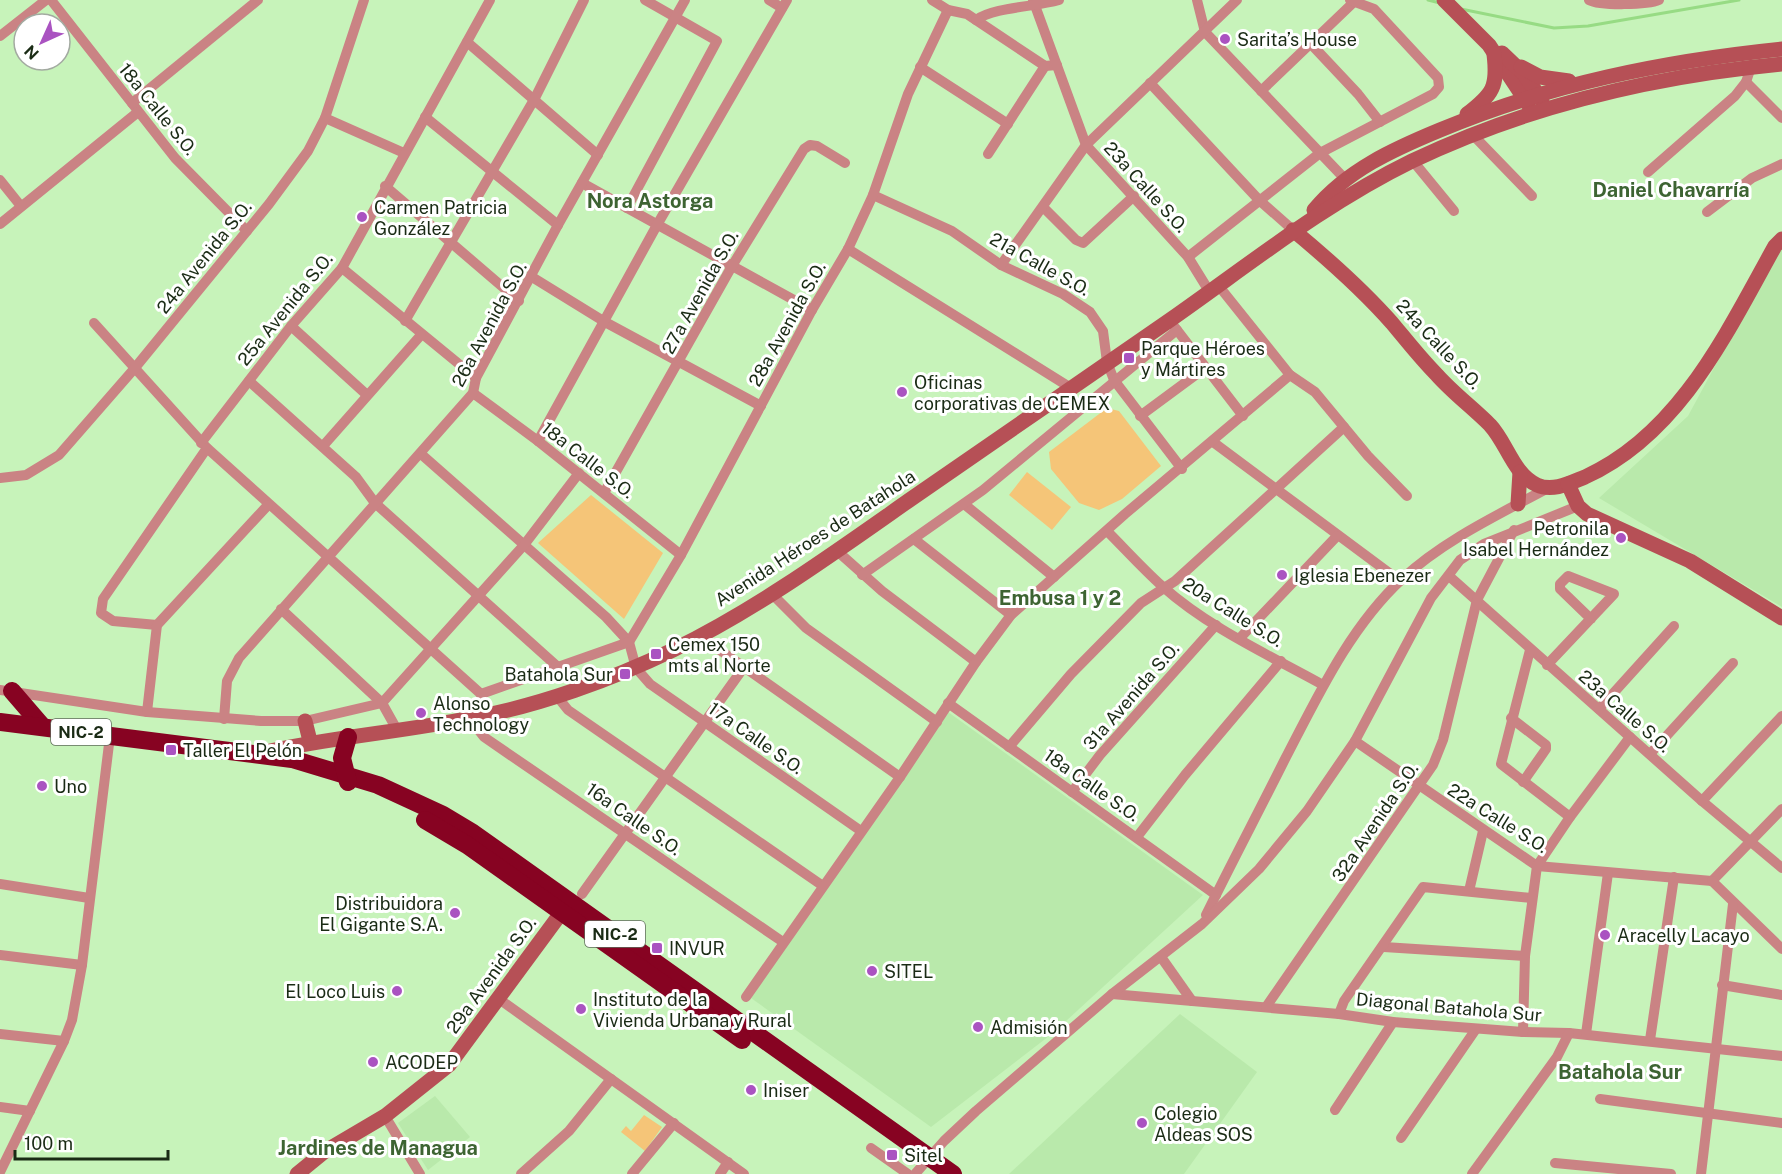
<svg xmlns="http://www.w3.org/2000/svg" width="1782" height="1174" font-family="'Public Sans',sans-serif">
<rect width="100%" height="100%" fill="#c7f3ba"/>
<!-- built -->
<g fill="#b9e9ab">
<polygon points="1782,242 1782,607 1599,498 1688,416"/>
<polygon points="948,712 1203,895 1053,1033 931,1127 751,998"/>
<polygon points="1180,1014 1257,1072 1184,1174 1009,1174"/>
<polygon points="435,1096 470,1137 428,1170 398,1123"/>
</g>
<!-- green -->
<g fill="#f5c578">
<polygon points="1107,408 1119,411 1161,466 1122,499 1099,510 1079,503 1051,469 1049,452"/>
<polygon points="1027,472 1071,507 1052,530 1009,495"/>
<polygon points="591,495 663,553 624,619 538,543"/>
<polygon points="644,1115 662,1127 645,1151 621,1132 626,1126 631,1131"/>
</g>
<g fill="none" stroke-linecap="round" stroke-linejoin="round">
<!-- stream -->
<g stroke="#97db84" stroke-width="3">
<polyline points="1428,0 1440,3"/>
<polyline points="1461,9 1554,28 1588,26 1739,0"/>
</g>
<!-- street -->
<g stroke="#ca8384" stroke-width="10">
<polyline points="51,0 175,158 247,231"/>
<polyline points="769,0 782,8"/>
<polyline points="932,0 948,10 967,14 1045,66 1057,65"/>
<polyline points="1033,0 1086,145 1188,257 1209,291"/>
<polyline points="1197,0 1205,32 1345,179"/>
<path d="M1589,0C1600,6 1648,5 1659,0"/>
<path d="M976,20C994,7 1035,7 1059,0"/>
<polyline points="0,36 46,0"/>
<polyline points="467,42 598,155"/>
<polyline points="1311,44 1358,94 1380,122"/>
<polyline points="920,67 1008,124"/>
<polyline points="1746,82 1782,118"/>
<polyline points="1150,83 1259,200 1293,230"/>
<polyline points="1261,91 1355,1"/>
<polyline points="132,103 258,0"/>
<polyline points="425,117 558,225"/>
<polyline points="325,118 404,153"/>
<polyline points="1473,135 1532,196"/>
<polyline points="988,154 1045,66"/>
<polyline points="1413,161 1454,211"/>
<polyline points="1648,172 1735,96 1746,82 1751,67"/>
<polyline points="0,180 20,205"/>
<polyline points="582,183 812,310"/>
<polyline points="385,186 519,301"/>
<polyline points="873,195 952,231 1001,265 1063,294 1090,312 1103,331 1107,362 1114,380 1182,469"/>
<polyline points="1043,207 1076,240 1083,243 1134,196"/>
<polyline points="627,208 717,41 645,0"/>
<polyline points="1707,212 1752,178 1782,164"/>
<polyline points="0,224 138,112"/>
<polyline points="848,249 1071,388"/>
<polyline points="1188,257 1320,153 1433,94 1439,87 1438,78 1374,9 1350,0"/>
<polyline points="1001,265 1086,145 1237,0"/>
<polyline points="342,268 476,378"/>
<polyline points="532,277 605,322 761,406"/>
<polyline points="1218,285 1290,375 1315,392 1368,456 1407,496"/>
<polyline points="405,321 535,98 584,0"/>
<polyline points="94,323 207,448 481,694 486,715"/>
<polyline points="291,326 367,395"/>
<polyline points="1177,330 1243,416"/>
<polyline points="249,381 356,477 375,503 559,668"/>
<polyline points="473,393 538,441 681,555"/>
<polyline points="1140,416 1205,368"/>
<polyline points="538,441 657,225 787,0"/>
<polyline points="1213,442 1400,581"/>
<polyline points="201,443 291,326 342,268 490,0"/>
<polyline points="323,446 421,335"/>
<polyline points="421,454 606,617 629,642 636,668 650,684 861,831"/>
<polyline points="0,478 26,475 59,455 134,369 269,204 308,151 325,118 364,0"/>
<polyline points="604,493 732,266 804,149 810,145 817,146 845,163"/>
<polyline points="964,504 1054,577"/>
<path d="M1107,531C1125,549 1143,569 1162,586C1209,628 1269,655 1323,685"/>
<polyline points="914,539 1011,615"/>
<polyline points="836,550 882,591 976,662"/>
<polyline points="862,575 983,490 1177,330 1169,320"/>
<polyline points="1449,576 1702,801 1782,868"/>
<polyline points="772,594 806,628 937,722"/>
<polyline points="281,609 382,703 524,545 579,473"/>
<polyline points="157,625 113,621 101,613 103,599 207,448"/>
<polyline points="700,636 900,777"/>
<polyline points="1240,638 1337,536"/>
<polyline points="629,642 681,555 812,310 848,249 873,195 908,94 948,10"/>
<polyline points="1530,650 1501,764 1570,817"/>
<polyline points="1547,665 1614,594 1568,576 1560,584 1560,589 1591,619"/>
<polyline points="0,690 147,712 261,721 305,721 382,703 396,728"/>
<polyline points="481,694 629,642"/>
<polyline points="556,695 568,710 823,886"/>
<polyline points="948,703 1216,895"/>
<polyline points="1599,709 1674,626"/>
<polyline points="147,712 157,625 268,505"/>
<polyline points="1511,718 1546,745 1546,749 1523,782"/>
<polyline points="224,719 227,681 239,658 473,393 476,378 558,225 685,0"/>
<polyline points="470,719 484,737 783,942"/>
<polyline points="1355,741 1537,866 1712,881"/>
<polyline points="1009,747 1071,674 1141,603 1175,581 1344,427"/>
<polyline points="1650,754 1733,663"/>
<polyline points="1072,792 1100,755 1216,625"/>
<polyline points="1702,801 1782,716"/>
<polyline points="1137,837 1185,775 1281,661"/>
<polyline points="1712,881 1782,809"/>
<polyline points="1712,881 1782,949"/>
<polyline points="0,884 89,898"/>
<polyline points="1469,891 1483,831"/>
<polyline points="582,894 744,667"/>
<path d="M1206,915C1231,864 1258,813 1284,761C1317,698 1349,628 1402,579C1444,540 1498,515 1548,488"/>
<polyline points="1384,947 1525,956"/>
<polyline points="0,955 82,965"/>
<polyline points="1161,957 1192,1001"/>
<polyline points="1722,985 1782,995"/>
<polyline points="1112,994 1339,1014 1393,1022 1523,1032 1569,1033 1782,1056"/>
<polyline points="746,997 900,777 976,662 1011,615 1125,514 1290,375"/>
<polyline points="499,999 744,1174"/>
<polyline points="1266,1007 1433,765 1443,740 1477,600 1514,530"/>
<polyline points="1339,1014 1344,1001 1423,887 1531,898"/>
<polyline points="1523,1032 1525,956 1537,866 1570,817 1630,737"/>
<polyline points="0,1034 64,1041"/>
<polyline points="1586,1034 1608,873"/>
<polyline points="1650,1040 1674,877"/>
<polyline points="1600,1099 1782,1123"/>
<polyline points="0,1107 30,1111"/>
<polyline points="1335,1110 1393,1022"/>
<polyline points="385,1116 420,1174"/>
<polyline points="1401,1138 1476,1029"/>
<polyline points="871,1148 908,1174"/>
<polyline points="1555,1163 1671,1174"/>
<polyline points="0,1172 64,1041 72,1020 82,965 110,736"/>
<polyline points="521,1174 569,1131 611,1079"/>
<polyline points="632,1174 674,1123"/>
<polyline points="720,1174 728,1162"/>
<polyline points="915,1174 944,1141 976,1111 1112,994 1202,924 1259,869 1307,811 1355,741 1431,598 1460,560 1484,544 1578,506"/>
<polyline points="1472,1174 1557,1057 1569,1033"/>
<polyline points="1701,1174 1733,904"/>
</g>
<!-- secondary -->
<g stroke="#b65056" stroke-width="15">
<polyline points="1444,0 1489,45 1528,104"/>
<polyline points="1502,53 1524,74 1542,101"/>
<polyline points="1521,67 1540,77 1569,81"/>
<path d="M1467,114C1493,94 1498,87 1494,54"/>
<path d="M1314,210C1347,170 1394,149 1440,130C1550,84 1664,61 1782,49"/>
<path d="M1293,230C1328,259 1362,289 1392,323C1407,341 1421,359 1437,375C1453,393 1473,408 1490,425C1507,443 1513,474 1537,485C1553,492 1570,483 1585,477C1680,434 1727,332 1775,246L1782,239"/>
<polyline points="1568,484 1578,506 1587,514 1690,561 1782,618"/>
<polyline points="1518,504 1520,472"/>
<polyline points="305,721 310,741"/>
<path d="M261,753C331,737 402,732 471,718C538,706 613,679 673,650C757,609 834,553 911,499C997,439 1084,380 1170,320C1250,264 1324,204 1412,161C1527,106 1655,76 1782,64"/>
<polyline points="297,1174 324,1152 385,1116 449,1065 567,905"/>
</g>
<!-- highway -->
<g stroke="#870322" stroke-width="18">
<polyline points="12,691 43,727"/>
<polyline points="0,722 292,759 378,785 443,815 473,833 953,1174"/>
<polyline points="348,737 342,758 348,782"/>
<polyline points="425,820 467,845 742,1040"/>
</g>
</g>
<!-- markers -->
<g fill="#aa53c1" stroke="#fff" stroke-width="2">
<circle cx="1225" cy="39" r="6"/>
<circle cx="362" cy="217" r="6"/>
<rect x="1123" y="352" width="12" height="12" rx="3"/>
<circle cx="902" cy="392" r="6"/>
<circle cx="1621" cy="538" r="6"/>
<circle cx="1282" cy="575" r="6"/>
<rect x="650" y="648" width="12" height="12" rx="3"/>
<rect x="619" y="668" width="12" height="12" rx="3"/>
<circle cx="421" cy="713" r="6"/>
<rect x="165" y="744" width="12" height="12" rx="3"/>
<circle cx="42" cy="786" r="6"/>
<circle cx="455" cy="913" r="6"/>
<circle cx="1605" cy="935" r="6"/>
<rect x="651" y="942" width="12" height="12" rx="3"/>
<circle cx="872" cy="971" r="6"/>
<circle cx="397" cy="991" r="6"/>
<circle cx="581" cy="1009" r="6"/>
<circle cx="978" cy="1027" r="6"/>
<circle cx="373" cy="1062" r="6"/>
<circle cx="751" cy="1090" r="6"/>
<circle cx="1142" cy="1123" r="6"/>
<rect x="886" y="1149" width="12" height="12" rx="3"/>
</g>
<g text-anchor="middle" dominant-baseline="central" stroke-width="6" stroke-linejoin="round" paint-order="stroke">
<!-- shield labels -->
<g fill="#fff" stroke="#5f6b5b" stroke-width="1.5">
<rect x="51" y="719" width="60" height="26" rx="4.5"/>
<rect x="585" y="921" width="60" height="26" rx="4.5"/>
</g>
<g font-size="16" font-weight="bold" fill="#1a2b15">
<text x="81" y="732">NIC-2</text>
<text x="615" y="934">NIC-2</text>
</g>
<!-- poi labels -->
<g font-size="18" fill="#1a2b15" stroke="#fff" text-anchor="start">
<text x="1237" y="39">Sarita’s House</text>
<text x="374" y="207">Carmen Patricia<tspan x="374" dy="21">González</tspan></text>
<text x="1141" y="348">Parque Héroes<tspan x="1141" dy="21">y Mártires</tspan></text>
<text x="914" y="382">Oficinas<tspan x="914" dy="21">corporativas de CEMEX</tspan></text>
<text x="1609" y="528" text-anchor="end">Petronila<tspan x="1609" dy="21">Isabel Hernández</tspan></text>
<text x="1294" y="575">Iglesia Ebenezer</text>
<text x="668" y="644">Cemex 150<tspan x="668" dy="21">mts al Norte</tspan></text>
<text x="613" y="674" text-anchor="end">Batahola Sur</text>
<text x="433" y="703">Alonso<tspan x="433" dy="21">Technology</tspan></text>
<text x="183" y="750">Taller El Pelón</text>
<text x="54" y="786">Uno</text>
<text x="443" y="903" text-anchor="end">Distribuidora<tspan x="443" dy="21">El Gigante S.A.</tspan></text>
<text x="1617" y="935">Aracelly Lacayo</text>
<text x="669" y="948">INVUR</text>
<text x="884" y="971">SITEL</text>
<text x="385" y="991" text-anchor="end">El Loco Luis</text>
<text x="593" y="999">Instituto de la<tspan x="593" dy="21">Vivienda Urbana y Rural</tspan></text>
<text x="990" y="1027">Admisión</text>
<text x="385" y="1062">ACODEP</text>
<text x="763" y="1090">Iniser</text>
<text x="1154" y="1113">Colegio<tspan x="1154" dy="21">Aldeas SOS</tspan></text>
<text x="904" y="1155">Sitel</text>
</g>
<!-- street labels -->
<g font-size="18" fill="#1a2b15" stroke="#fff">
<text transform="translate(158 109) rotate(51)">18a Calle S.O.</text>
<text transform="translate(1146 187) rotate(48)">23a Calle S.O.</text>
<text transform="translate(204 257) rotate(-51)">24a Avenida S.O.</text>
<text transform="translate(1040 264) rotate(29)">21a Calle S.O.</text>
<text transform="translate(700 292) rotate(-61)">27a Avenida S.O.</text>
<text transform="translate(285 309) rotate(-51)">25a Avenida S.O.</text>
<text transform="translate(489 324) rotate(-62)">26a Avenida S.O.</text>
<text transform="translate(787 324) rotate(-61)">28a Avenida S.O.</text>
<text transform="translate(1439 344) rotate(47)">24a Calle S.O.</text>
<text transform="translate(588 460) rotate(38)">18a Calle S.O.</text>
<text transform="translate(815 538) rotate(-33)">Avenida Héroes de Batahola</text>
<text transform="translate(1233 612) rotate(32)">20a Calle S.O.</text>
<text transform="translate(1131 696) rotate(-49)">31a Avenida S.O.</text>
<text transform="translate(1625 711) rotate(41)">23a Calle S.O.</text>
<text transform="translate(756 738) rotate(35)">17a Calle S.O.</text>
<text transform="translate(1092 785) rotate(35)">18a Calle S.O.</text>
<text transform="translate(1498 818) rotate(32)">22a Calle S.O.</text>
<text transform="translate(634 819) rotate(35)">16a Calle S.O.</text>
<text transform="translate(1375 822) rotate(-56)">32a Avenida S.O.</text>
<text transform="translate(491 975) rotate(-54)">29a Avenida S.O.</text>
<text transform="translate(1449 1007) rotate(5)">Diagonal Batahola Sur</text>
</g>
<!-- neighbourhood labels -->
<g font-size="20" font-weight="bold" fill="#3d6432" stroke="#fff">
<text x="1671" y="190">Daniel Chavarría</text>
<text x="650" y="201">Nora Astorga</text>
<text x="1060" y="598">Embusa 1 y 2</text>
<text x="1620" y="1072">Batahola Sur</text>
<text x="378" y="1148">Jardines de Managua</text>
</g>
</g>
<!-- north arrow -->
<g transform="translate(42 42) rotate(225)"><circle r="28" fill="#ffffff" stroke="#a3aaa1" stroke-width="1.5"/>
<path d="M0-4.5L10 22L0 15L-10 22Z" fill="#aa53c1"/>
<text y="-9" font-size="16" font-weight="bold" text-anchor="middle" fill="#1a2b15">N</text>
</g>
<!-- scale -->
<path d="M15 1150v9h153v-9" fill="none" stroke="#1a2b15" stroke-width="3"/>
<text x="24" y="1150" font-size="18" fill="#1a2b15" stroke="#ffffff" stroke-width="4.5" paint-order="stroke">100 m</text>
</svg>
